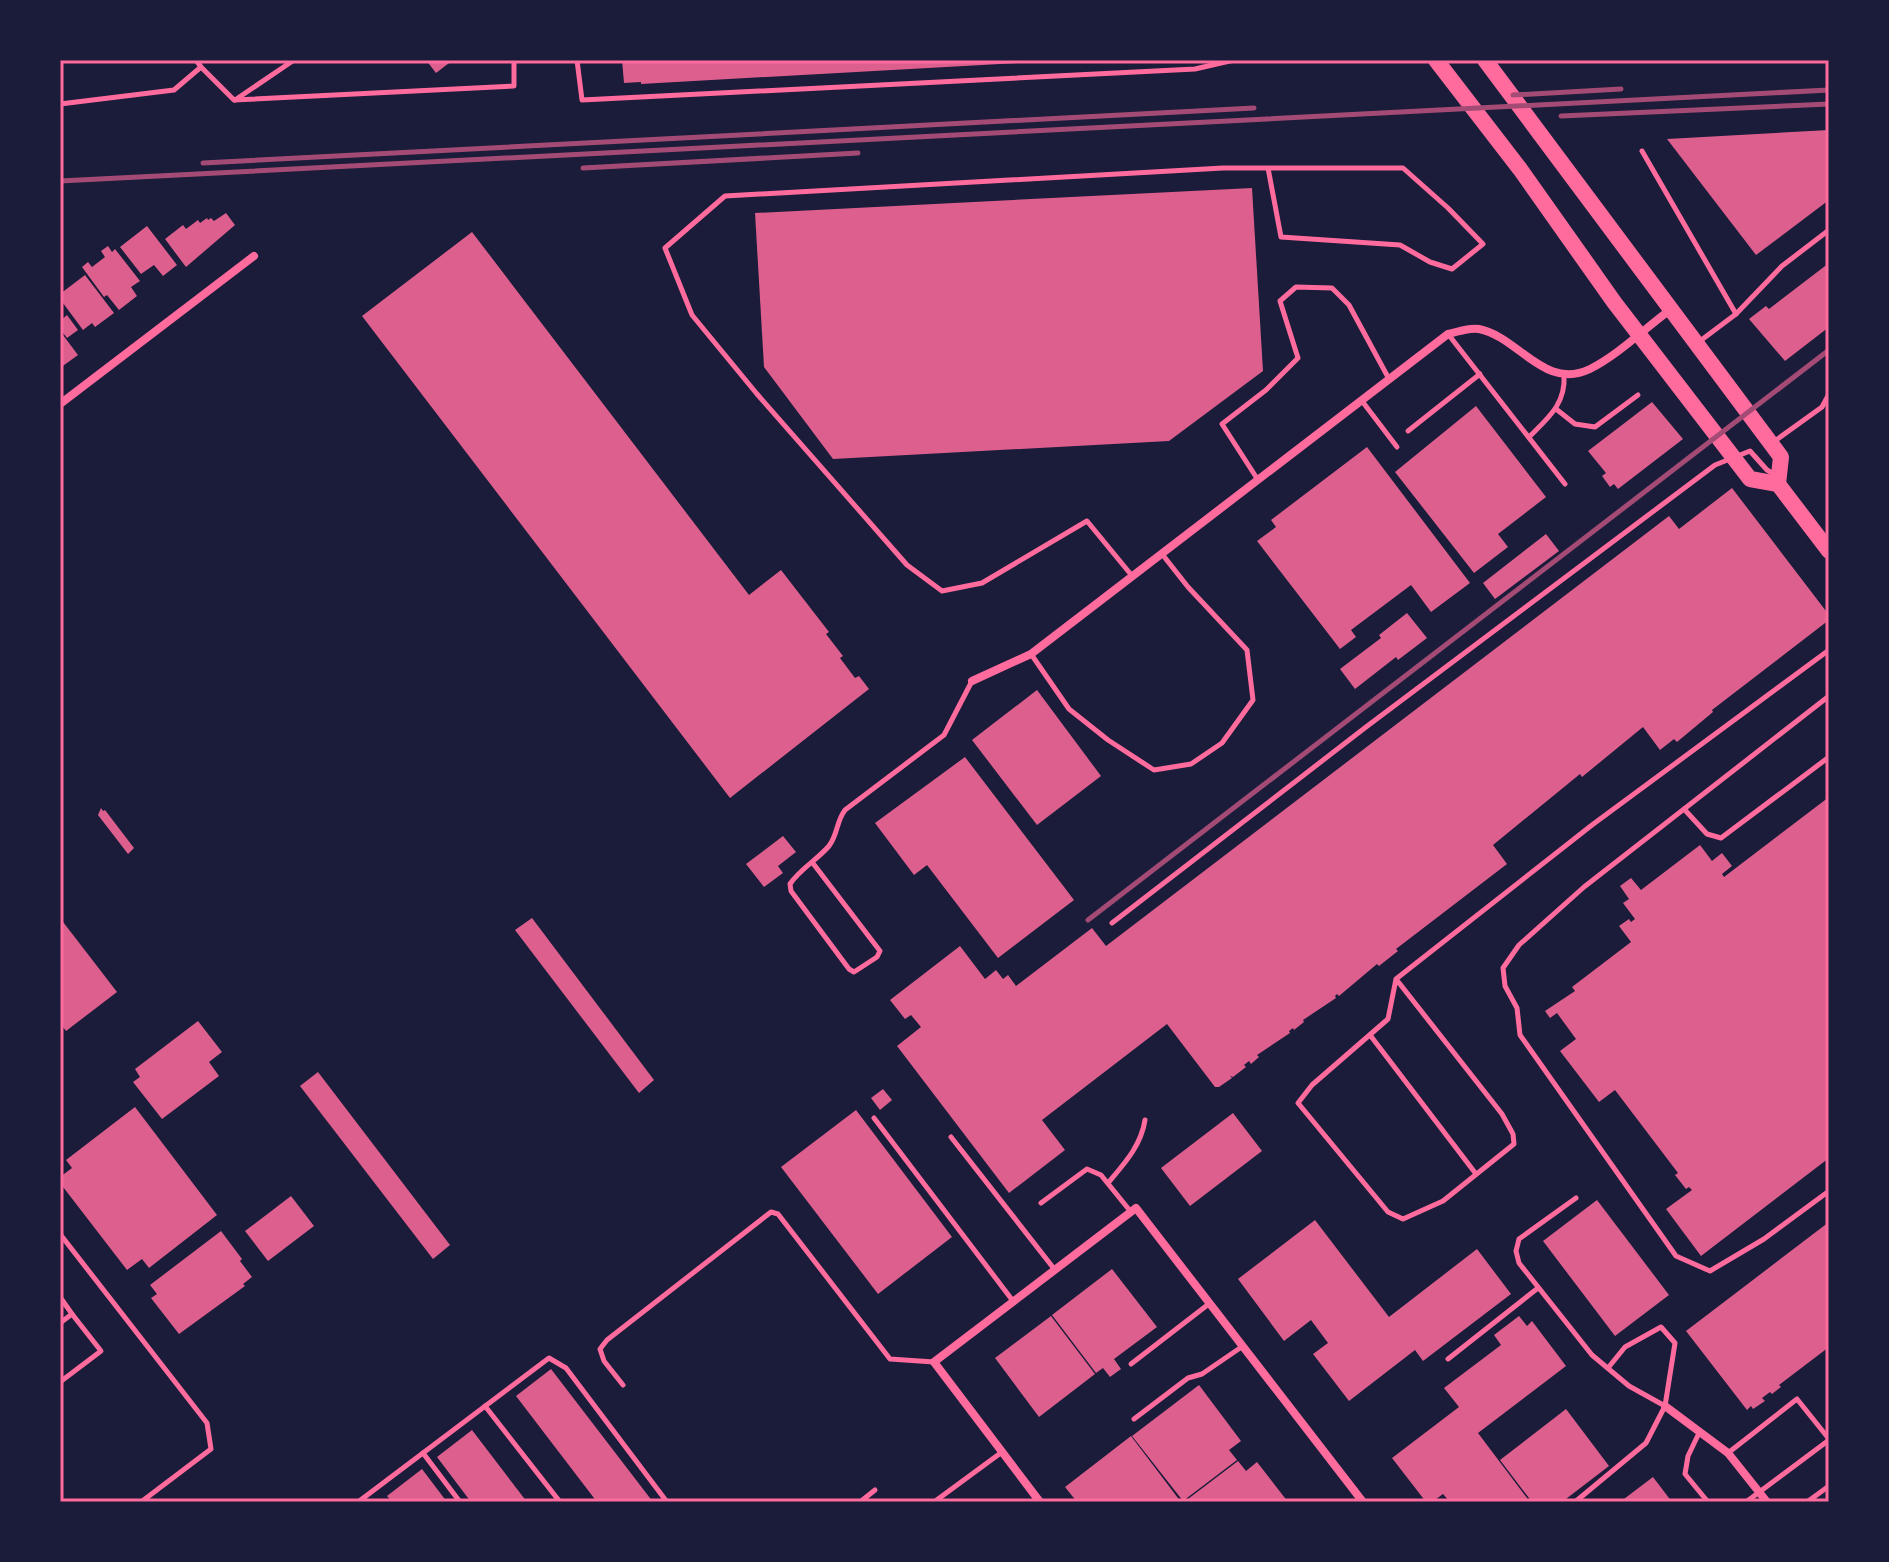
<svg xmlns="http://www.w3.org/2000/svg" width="1889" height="1562" font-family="'PT Sans Narrow',sans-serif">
<rect width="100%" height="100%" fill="#1b1b3a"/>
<!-- building -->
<g fill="#dd5f8e">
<polygon points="426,60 453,60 436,73"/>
<polygon points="622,60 1034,60 1034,62 641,84 641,82 624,83"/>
<polygon points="1829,130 1829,200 1756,255 1667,139"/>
<polygon points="1252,188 1263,371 1169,441 833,459 764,367 755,213"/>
<polygon points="226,213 235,225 186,267 165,239 183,225 186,229 198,220 200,223 207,218 208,220 211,218 214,221"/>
<polygon points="147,226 177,265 163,276 154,265 141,274 120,247"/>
<polygon points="472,232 749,595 781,570 829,632 826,634 843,656 840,658 855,678 859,676 869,689 730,798 362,316"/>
<polygon points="108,246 112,252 115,249 140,281 131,287 137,296 119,310 107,295 104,297 82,267 88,262 92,267 105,257 101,251"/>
<polygon points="1829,263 1829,327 1785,361 1749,319 1766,306 1769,309"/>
<polygon points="85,275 114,313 95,327 92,323 83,330 60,299 60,294"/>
<polygon points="67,315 78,330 67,338 60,329 60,321"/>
<polygon points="60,331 78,355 60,368"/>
<polygon points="1652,402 1683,439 1618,489 1614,484 1610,487 1602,476 1606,473 1588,451"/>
<polygon points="1476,406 1546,497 1498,534 1508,547 1474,573 1395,472"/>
<polygon points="1367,447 1470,583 1431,612 1411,585 1351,630 1356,637 1340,649 1257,541 1276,527 1271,520"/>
<polygon points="1732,488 1829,615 1829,620 1712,710 1713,712 1677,742 1674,739 1660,750 1643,727 1582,777 1580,774 1493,845 1507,864 1396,949 1398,951 1379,966 1377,964 1339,996 1337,994 1335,996 1336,998 1303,1020 1304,1022 1294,1030 1293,1028 1289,1031 1290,1033 1257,1055 1259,1057 1251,1064 1249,1061 1244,1065 1246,1067 1233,1077 1230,1076 1232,1078 1219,1087 1215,1087 1167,1024 1042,1120 1065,1150 1009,1193 897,1046 921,1027 911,1015 905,1019 890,1000 960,946 985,979 996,970 1003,979 1008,975 1016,986 1092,928 1106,946 1669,516 1679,529"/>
<polygon points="1546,534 1559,551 1495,599 1483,583"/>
<polygon points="1407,613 1427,638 1398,660 1396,657 1355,689 1340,669 1381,638 1379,635"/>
<polygon points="1037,690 1101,776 1037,825 972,740"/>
<polygon points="965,757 1074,900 998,958 927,865 914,875 875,823"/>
<polygon points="1829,797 1829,1158 1701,1256 1666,1209 1692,1190 1689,1187 1686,1189 1675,1175 1678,1173 1615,1090 1599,1102 1560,1051 1576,1039 1557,1013 1550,1018 1545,1011 1575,991 1572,987 1631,942 1619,926 1629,919 1631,922 1635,919 1623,903 1629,899 1620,886 1631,878 1641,890 1700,845 1712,861 1722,853 1732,866 1722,874 1724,877"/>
<polygon points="101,808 103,811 105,810 134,848 128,854 98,815"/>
<polygon points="783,836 796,852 778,866 783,873 764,887 746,864"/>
<polygon points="60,918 117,992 66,1031 60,1023"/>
<polygon points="532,918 654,1080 639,1093 515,930"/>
<polygon points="198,1021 222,1052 209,1062 219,1076 162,1119 133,1082 140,1077 135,1069"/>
<polygon points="318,1072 450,1245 433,1259 300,1086"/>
<polygon points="883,1089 892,1100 880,1110 871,1098"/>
<polygon points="135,1107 217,1215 149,1268 142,1259 127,1270 60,1183 60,1177 72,1168 66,1160"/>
<polygon points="856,1110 952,1237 878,1294 781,1167"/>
<polygon points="1233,1113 1262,1151 1190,1206 1161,1168"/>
<polygon points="291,1196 314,1226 268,1261 245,1231"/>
<polygon points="1597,1200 1669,1295 1615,1336 1543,1241"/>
<polygon points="1315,1220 1389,1317 1477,1249 1511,1294 1423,1361 1415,1350 1349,1401 1313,1354 1328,1343 1311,1320 1284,1341 1238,1279"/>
<polygon points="1829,1222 1829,1347 1779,1385 1781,1387 1772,1394 1770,1392 1762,1398 1765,1401 1753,1409 1751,1406 1747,1410 1686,1331"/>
<polygon points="221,1231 242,1259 240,1261 252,1277 243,1284 245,1286 179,1334 151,1298 157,1294 150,1285"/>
<polygon points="1112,1269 1157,1327 1114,1359 1121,1369 1110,1377 1103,1368 1096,1373 1052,1315"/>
<polygon points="1051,1316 1095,1374 1039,1417 995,1358"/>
<polygon points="1519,1316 1527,1326 1532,1321 1566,1366 1478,1433 1530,1502 1450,1502 1443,1494 1432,1502 1426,1502 1392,1458 1459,1407 1444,1388 1501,1345 1494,1335"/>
<polygon points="551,1369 653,1502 597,1502 516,1396"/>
<polygon points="1199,1385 1241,1441 1229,1450 1237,1460 1183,1501 1132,1436"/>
<polygon points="1566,1409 1609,1466 1562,1502 1532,1502 1500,1460"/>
<polygon points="472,1430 527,1502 471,1502 437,1457"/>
<polygon points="1131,1436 1181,1502 1077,1502 1065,1487"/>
<polygon points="1238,1461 1246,1471 1257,1462 1288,1502 1184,1502"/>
<polygon points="422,1469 447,1502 392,1502 387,1496"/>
<polygon points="1653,1477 1672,1502 1620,1502"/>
</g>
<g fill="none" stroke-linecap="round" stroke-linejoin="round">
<!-- service -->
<g stroke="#ff6b9d" stroke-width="5">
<polyline points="577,60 582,100 1195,69 1234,60"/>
<polyline points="201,67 234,100 514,86 514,60"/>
<polyline points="235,100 294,60"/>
<polyline points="60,104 174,90 201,67 196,60"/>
<polyline points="1642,151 1736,314"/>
<polyline points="1448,334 1565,484"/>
<polyline points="1700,341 1736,314 1782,266 1829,230"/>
<polyline points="1362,401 1397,447"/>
<polyline points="1556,409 1575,424 1595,427 1638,395"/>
<polyline points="1408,431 1480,374"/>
<path d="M1529,437C1548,418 1566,404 1564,375"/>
<polyline points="1772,443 1822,407 1829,394"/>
<polyline points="1258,480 1222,424 1266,390 1298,358 1280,301 1296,287 1332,288 1349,305 1389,379"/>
<polyline points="1133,577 1087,521 982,583 942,591 907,565 757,394 692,315 665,248 725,196 1223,168 1403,168 1448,208 1483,244 1452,269 1430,262 1400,245 1281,237 1268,168"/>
<polyline points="1031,654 1069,709 1108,740 1154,770 1191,764 1222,743 1253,700 1247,650 1188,587 1162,554"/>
<polyline points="1829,696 1584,887 1519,945 1503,968 1505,986 1517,1008 1520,1035 1676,1256 1710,1271 1764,1239 1829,1191"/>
<polyline points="1684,809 1707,834 1721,838 1829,757"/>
<path d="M812,862L880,951L877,957L854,972L849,969L791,891L790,884C800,869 817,860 829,846C838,834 836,822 845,810L944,735L972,681"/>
<polyline points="1112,923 1366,727 1715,465 1750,451 1767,470 1774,474"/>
<polyline points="1396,979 1502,1114 1513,1134 1514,1144 1443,1201 1403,1219 1388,1212 1298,1103 1312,1085 1388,1019 1396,979 1592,825 1829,650"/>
<polyline points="1370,1035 1476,1174"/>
<polyline points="874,1118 1013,1301"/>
<polyline points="951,1137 1055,1270"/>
<path d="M1108,1183C1124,1164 1141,1146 1145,1120"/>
<polyline points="1576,1198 1519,1239 1516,1251 1519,1263 1592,1355 1629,1386 1665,1406"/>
<polyline points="1041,1203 1087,1169 1101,1175 1131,1212"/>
<polyline points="60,1234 207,1423 211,1449 141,1502"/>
<polyline points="60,1297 72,1314"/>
<polyline points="60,1323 72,1314 101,1351 60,1382"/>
<polyline points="1448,1359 1538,1288"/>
<polyline points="1131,1364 1210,1303"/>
<polyline points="623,1385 604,1361 600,1349 607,1340 771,1212 778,1214 890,1359 934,1362"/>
<polyline points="485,1406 560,1502"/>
<polyline points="1134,1419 1188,1378 1202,1374 1243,1346"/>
<polyline points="1700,1431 1688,1456 1685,1474 1708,1502"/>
<polyline points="423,1453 460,1502"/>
<polyline points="1728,1453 1797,1399 1829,1439"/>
<polyline points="358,1502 549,1358 566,1368 667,1502"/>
<polyline points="860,1502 875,1490"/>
<polyline points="934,1502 1002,1452"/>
<polyline points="1575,1502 1646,1443 1665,1406 1675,1343 1661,1327 1625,1347 1608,1368"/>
<polyline points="1746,1502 1829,1440"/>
<polyline points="1807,1502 1829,1486"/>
</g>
<!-- minor -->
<g stroke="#ff6b9d" stroke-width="8">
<polyline points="60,404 254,256"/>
<path d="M972,681L1031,654L1448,334C1458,332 1469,327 1479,329C1519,337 1544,391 1590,369C1618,355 1644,329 1670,310"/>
<polyline points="1665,1406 1728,1453 1767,1502"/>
<polyline points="1040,1502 934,1362 1136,1208 1363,1502"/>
</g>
<!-- primary -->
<g stroke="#ff6b9d" stroke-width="16">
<polyline points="1436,60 1520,169 1614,302 1750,479 1778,484 1829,551"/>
<polyline points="1485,60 1781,457 1778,484"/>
</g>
<!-- rail -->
<g stroke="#a44b75" stroke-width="5">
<polyline points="1513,95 1621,89"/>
<polyline points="1561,116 1829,104"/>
<polyline points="203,163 1254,108"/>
<polyline points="583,168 858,153"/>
<polyline points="60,181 1829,90"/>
<polyline points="1088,920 1829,350"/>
</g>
</g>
<!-- border -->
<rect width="1889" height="1562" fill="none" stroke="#1b1b3a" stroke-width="124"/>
<rect x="62" y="62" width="1765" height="1438" fill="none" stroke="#ff6b9d" stroke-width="3"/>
</svg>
